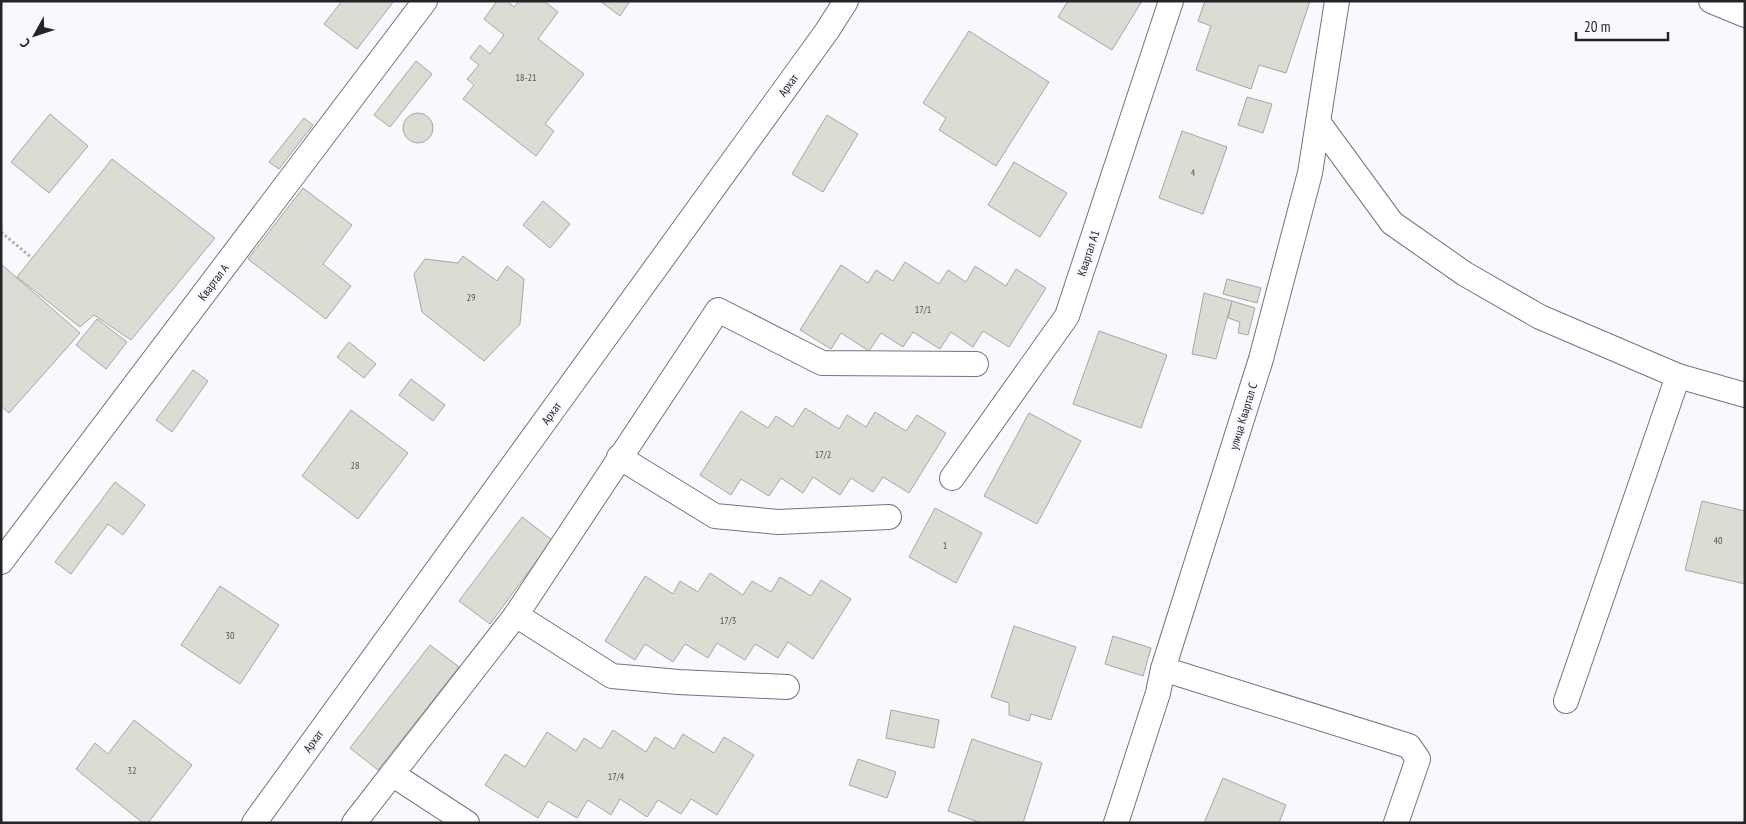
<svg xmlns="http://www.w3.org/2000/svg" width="1746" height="824" font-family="'PT Sans Narrow',sans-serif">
<rect width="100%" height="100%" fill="#faf7fe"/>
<!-- building -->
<g fill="#daddd4" stroke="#a5a89f">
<polygon points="342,1 394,1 357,49 324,24"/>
<polygon points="497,1 507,1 514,7 519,1 544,1 558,12 538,39 584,74 545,124 554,131 536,156 463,99 474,85 467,79 479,65 470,58 480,45 490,54 504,35 484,19"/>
<polygon points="600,1 630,1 620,16"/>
<polygon points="1068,1 1142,1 1112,50 1058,17"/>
<polygon points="1205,1 1310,1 1286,73 1259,65 1251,89 1196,70 1211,26 1198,21"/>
<polygon points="969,31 1049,82 996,166 939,130 946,118 923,103"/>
<polygon points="416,61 432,74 390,127 374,115"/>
<polygon points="1247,97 1272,104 1263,133 1238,125"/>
<circle cx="418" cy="128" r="15"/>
<polygon points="50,114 88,146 49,193 11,162"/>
<polygon points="827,115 858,134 823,192 792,174"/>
<polygon points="304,118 313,125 279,169 269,162"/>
<polygon points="1182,131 1227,147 1203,214 1159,198"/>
<polygon points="112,159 215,238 131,340 94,315 80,327 17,277"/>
<polygon points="1014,162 1067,193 1040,237 988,205"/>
<polygon points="303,188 352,225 323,264 351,286 326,319 248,259"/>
<polygon points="543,201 570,224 550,248 523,225"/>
<polygon points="463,256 497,281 507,266 524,279 520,324 484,361 422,312 414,274 425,259 458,263"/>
<polygon points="905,262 939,284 948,270 966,282 975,266 1006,286 1016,269 1046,288 1009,347 983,331 973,347 951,332 940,349 913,332 903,347 881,333 869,351 841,333 831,349 800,330 841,265 868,283 876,270 893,281"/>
<polygon points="1,264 80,333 9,413 1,406"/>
<polygon points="1227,279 1261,288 1257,303 1223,294"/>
<polygon points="1204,293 1232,301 1216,359 1192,354"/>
<polygon points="1232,301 1255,308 1248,335 1238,333 1240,322 1228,318"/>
<polygon points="97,319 127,342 106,369 76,345"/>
<polygon points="1099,331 1167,355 1141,428 1073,404"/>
<polygon points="349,342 376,364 364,378 337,357"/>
<polygon points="193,370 208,381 172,432 156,420"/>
<polygon points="411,379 445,405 433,421 399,395"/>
<polygon points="805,408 839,429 847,415 866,427 875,412 906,431 917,415 946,433 909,493 883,477 873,492 851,478 840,495 813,477 803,493 781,478 769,496 741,479 731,495 700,475 741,411 768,428 776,416 793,427"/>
<polygon points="351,410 408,453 358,519 302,476"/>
<polygon points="1029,413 1081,441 1037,524 984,496"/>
<polygon points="115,482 145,505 123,535 108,524 71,574 55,562"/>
<polygon points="1702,501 1745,511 1745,584 1685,570"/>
<polygon points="935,508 982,533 956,583 909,557"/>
<polygon points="522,517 552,540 490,624 459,601"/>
<polygon points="710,573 743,595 752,581 771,592 780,577 811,596 821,580 851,599 813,659 788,642 778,658 755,644 745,660 717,643 708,658 685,644 673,662 645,644 635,660 605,641 645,576 673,594 680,581 698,592"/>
<polygon points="220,586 279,625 240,684 181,645"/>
<polygon points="1014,626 1076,647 1051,720 1031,714 1029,721 1009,715 1009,703 991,697"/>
<polygon points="1113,636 1151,648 1143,676 1105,664"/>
<polygon points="430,645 459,667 378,770 350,748"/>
<polygon points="891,710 939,720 934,748 886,738"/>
<polygon points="134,720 192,765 148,823 143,823 76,769 95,743 108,754"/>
<polygon points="613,730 646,752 655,737 674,749 683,734 714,753 724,737 754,755 717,815 691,799 681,814 658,800 647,817 620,799 611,815 588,800 577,818 548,801 538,818 485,785 505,754 525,767 547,732 576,751 584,738 601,749"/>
<polygon points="972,739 1042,763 1023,823 981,823 948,811"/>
<polygon points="858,759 896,772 887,798 849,785"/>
<polygon points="1223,778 1286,805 1279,823 1204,823"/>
</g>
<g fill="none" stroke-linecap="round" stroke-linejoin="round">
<!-- minor casing -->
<g stroke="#77737b" stroke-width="26">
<g id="minor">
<polyline points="1711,1 1745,15"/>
<polyline points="1318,122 1392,223 1465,274 1540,317 1678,376 1745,395"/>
<polyline points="619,457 715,516 778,522 889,517"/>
<polyline points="952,478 1067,316 1171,1"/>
<polyline points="1,562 425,1"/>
<polyline points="516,615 612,676 678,682 787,687"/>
<polyline points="1163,669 1409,746 1418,759 1396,823"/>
<polyline points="1566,701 1678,376"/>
<polyline points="392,774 467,823"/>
<polyline points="254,823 827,31 846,1"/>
<polyline points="354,823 516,615 718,310 822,363 976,364"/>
<polyline points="1116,823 1158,693 1163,669 1261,359 1310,173 1337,1"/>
</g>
</g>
<!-- path -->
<polyline stroke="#b0adb3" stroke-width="3" stroke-dasharray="2.5 2.5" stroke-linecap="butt" points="1,232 32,258"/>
<!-- minor -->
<use href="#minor" stroke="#fff" stroke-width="24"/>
</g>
<g text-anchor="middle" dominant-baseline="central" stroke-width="4" stroke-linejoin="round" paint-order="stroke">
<!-- number labels -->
<g font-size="10" fill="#525252">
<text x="526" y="77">18-21</text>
<text x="1193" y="172">4</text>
<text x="471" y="297">29</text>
<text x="923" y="309">17/1</text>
<text x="823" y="454">17/2</text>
<text x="355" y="465">28</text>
<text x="1718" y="540">40</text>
<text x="945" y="545">1</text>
<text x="728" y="620">17/3</text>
<text x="230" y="635">30</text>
<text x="132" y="770">32</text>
<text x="616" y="776">17/4</text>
</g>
<!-- street labels -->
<g font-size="12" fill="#252326" stroke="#faf7fe">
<text transform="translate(788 85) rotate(-54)">Архат</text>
<text transform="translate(1088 253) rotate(-72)">Квартал А1</text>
<text transform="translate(213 282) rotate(-53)">Квартал А</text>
<text transform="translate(551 413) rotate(-54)">Архат</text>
<text transform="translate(1243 416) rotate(-73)">улица Квартал С</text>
<text transform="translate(313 741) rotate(-54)">Архат</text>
</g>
</g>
<!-- border -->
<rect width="1746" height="824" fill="none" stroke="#252326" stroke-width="5"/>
<!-- north arrow -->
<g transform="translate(35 35) rotate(230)" stroke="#faf7fe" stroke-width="4" paint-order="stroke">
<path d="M0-4L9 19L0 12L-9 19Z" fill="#252326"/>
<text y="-8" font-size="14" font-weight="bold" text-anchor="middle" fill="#252326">С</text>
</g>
<!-- scale -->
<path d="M1576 32v8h92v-8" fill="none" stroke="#252326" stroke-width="2.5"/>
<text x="1584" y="32" font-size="15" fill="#252326" stroke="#faf7fe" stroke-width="4" paint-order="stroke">20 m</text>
</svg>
